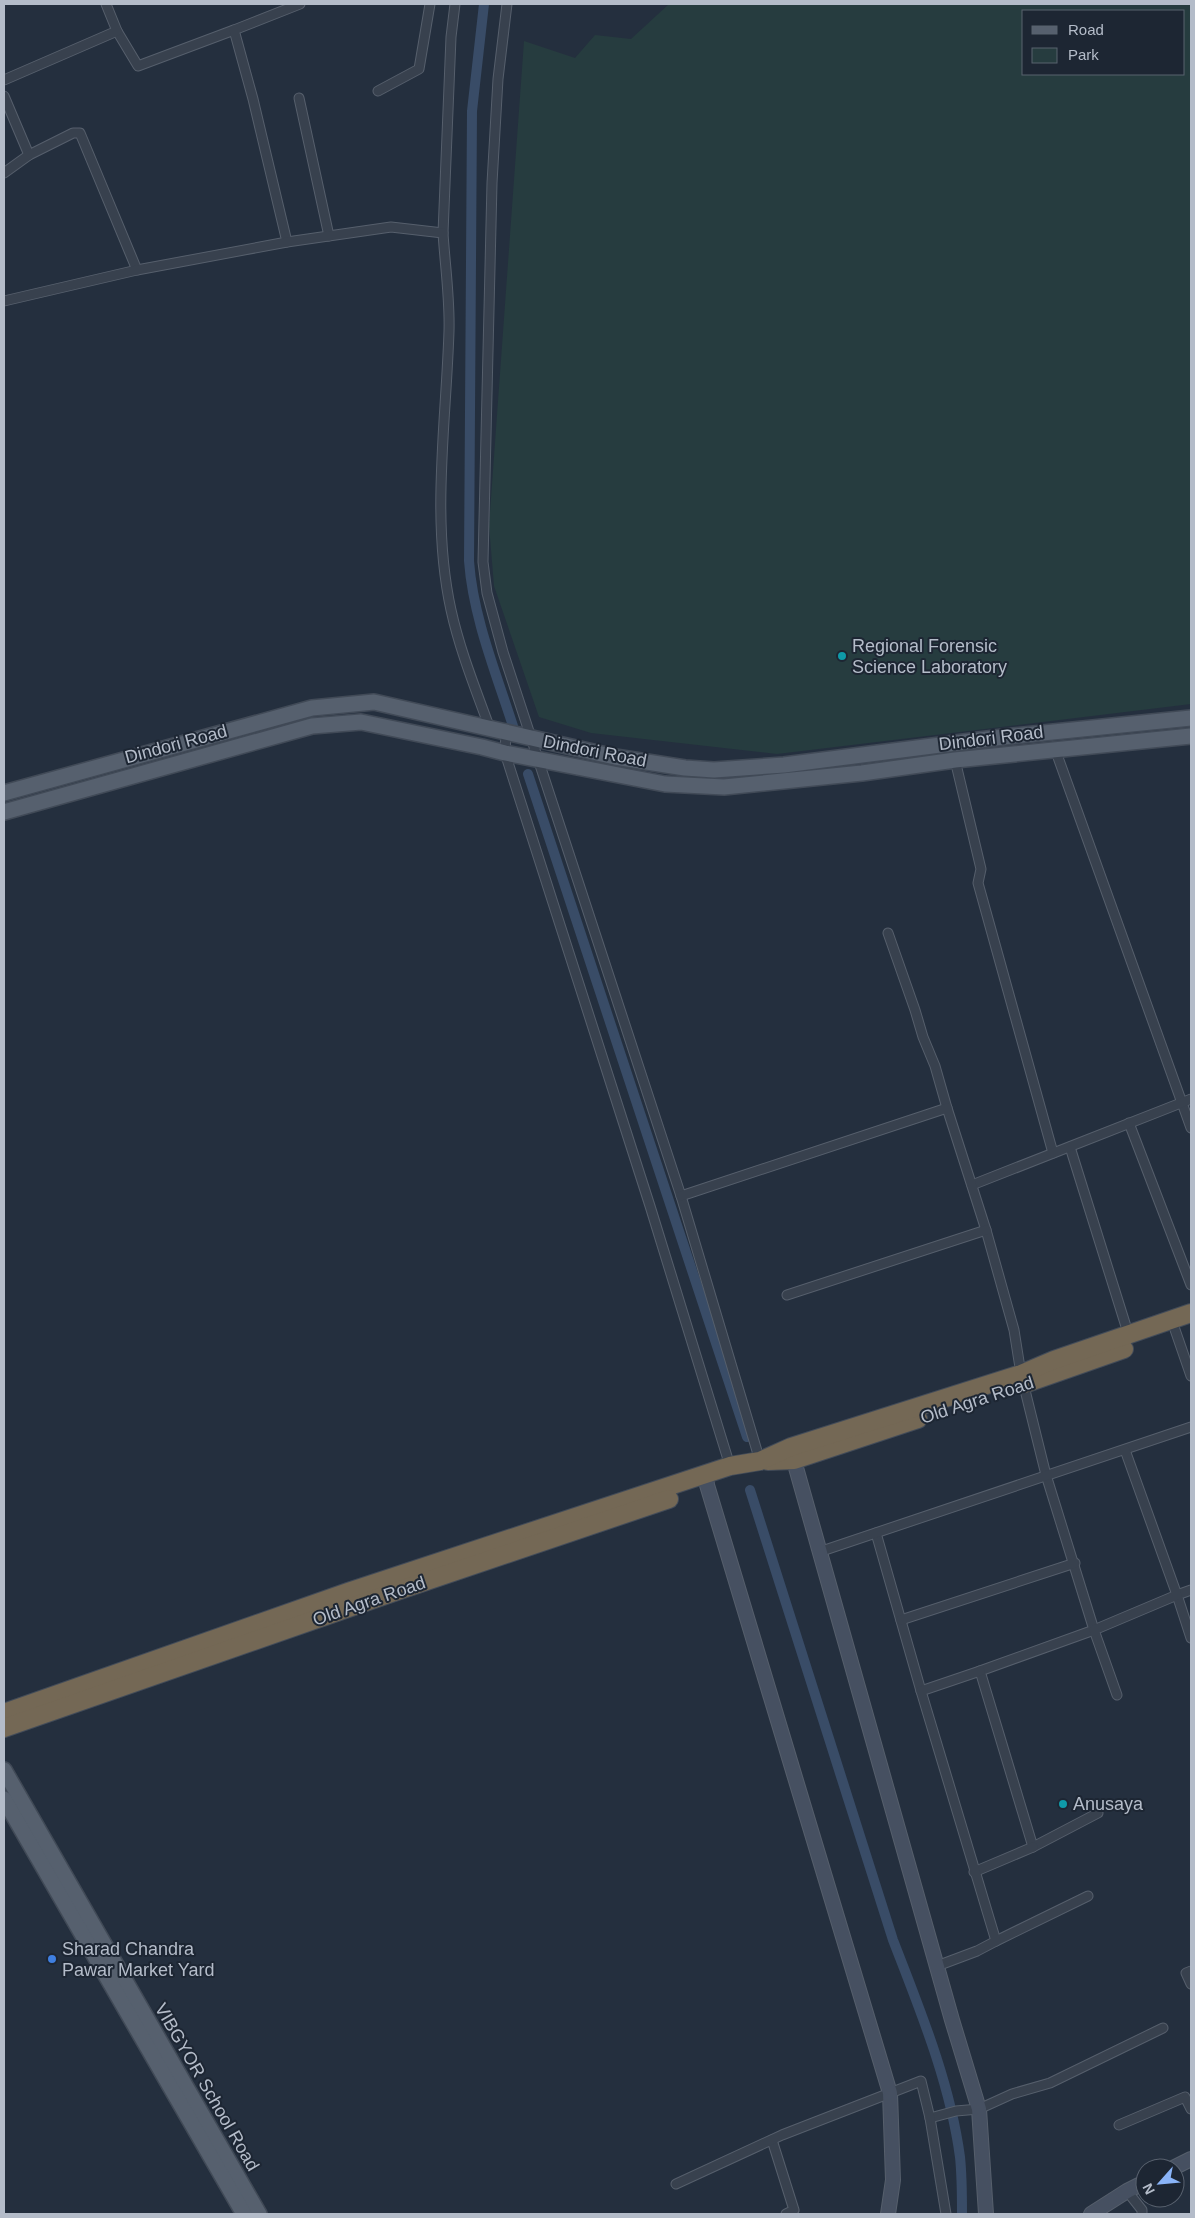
<svg xmlns="http://www.w3.org/2000/svg" width="1195" height="2218" font-family="Arial,sans-serif">
<rect width="100%" height="100%" fill="#242f3e"/>
<!-- green -->
<path fill="#263c3f" fill-rule="evenodd" d="M669,4H1191V704L777,754L591,733L539,717L494,586L489,526L524,41L575,58L595,35L631,39ZM1024,11H1184V74H1024Z"/>
<g fill="none" stroke-linecap="round" stroke-linejoin="round">
<!-- canal -->
<g stroke="#394c67" stroke-width="10">
<path d="M484,4L472,111L469,561C473,617 496,673 513,726"/>
<polyline points="528,774 747,1437"/>
<path d="M750,1490L893,1940C920,2010 950,2082 960,2157C962,2176 962,2195 962,2214"/>
</g>
<!-- street casing -->
<g stroke="#565f6c" stroke-width="11">
<g id="street">
<polyline points="507,4 498,79 492,183 483,562 487,593 503,652 681,1196 760,1461"/>
<polyline points="117,31 138,66 234,30"/>
<polyline points="4,80 117,31 106,4"/>
<polyline points="378,91 419,69 430,4"/>
<polyline points="4,96 29,155"/>
<polyline points="299,98 329,236"/>
<polyline points="4,173 29,155 73,133 80,133 137,270"/>
<polyline points="443,233 451,37 455,4"/>
<polyline points="287,242 253,99 234,30 300,4"/>
<path d="M4,301L137,270L287,242L391,227L443,233C445,265 450,299 449,331C446,424 431,519 451,610C460,651 476,690 490,729"/>
<polyline points="506,732 505,753 650,1206 730,1466"/>
<polyline points="1055,749 1191,1128"/>
<polyline points="955,760 981,869 978,883 1053,1153"/>
<polyline points="888,933 915,1010 923,1037 935,1066 947,1108"/>
<polyline points="1129,1123 1191,1285"/>
<polyline points="1070,1147 1129,1336"/>
<polyline points="972,1185 1191,1099"/>
<polyline points="681,1196 947,1108 986,1230 1014,1330 1021,1374 1046,1475 1094,1630 980,1671 1033,1847 1098,1813"/>
<polyline points="787,1295 986,1230"/>
<polyline points="1172,1321 1191,1376"/>
<polyline points="876,1533 921,1691"/>
<polyline points="819,1552 1191,1427"/>
<polyline points="1191,1590 1177,1595 1191,1638"/>
<polyline points="901,1620 1075,1563"/>
<polyline points="1117,1695 1094,1630 1177,1595 1125,1450"/>
<polyline points="974,1872 1033,1847"/>
<polyline points="996,1941 1088,1896"/>
<polyline points="937,1966 977,1951 996,1941 921,1691 980,1671"/>
<polyline points="1191,1971 1186,1973 1191,1984"/>
<polyline points="930,2118 956,2111 979,2109 1012,2094 1050,2083 1163,2028"/>
<polyline points="1119,2125 1185,2097 1191,2109"/>
<polyline points="772,2140 794,2210 786,2214"/>
<polyline points="676,2184 782,2135 921,2081 930,2118 946,2214"/>
<polyline points="1127,2191 1142,2210 1142,2214"/>
</g>
</g>
<!-- secondary casing -->
<g stroke="#565f6c" stroke-width="16">
<g id="secondary">
<polyline points="791,1450 952,2020 979,2109 986,2214"/>
<polyline points="706,1474 707,1485 890,2093 893,2180 888,2214"/>
<polyline points="1173,2168 1191,2159"/>
<polyline points="1091,2214 1127,2191 1145,2182"/>
</g>
</g>
<!-- primary casing -->
<g stroke="#414a57" stroke-width="18">
<g id="primary">
<polyline points="4,793 312,708 374,702 615,757 685,768 714,770 784,765 1003,737 1191,718"/>
<polyline points="4,812 312,726 361,722 482,747 505,753 665,784 724,787 862,773 955,760 1191,736"/>
<polyline points="4,1770 259,2214"/>
<polyline points="4,1799 244,2214"/>
</g>
</g>
<!-- highway casing -->
<g stroke="#434c59" stroke-width="20">
<g id="highway">
<polyline points="1024,1384 1124,1349"/>
<polyline points="768,1461 794,1460 918,1419"/>
<polyline points="4,1713 348,1592 730,1466 760,1461 791,1447 1021,1374 1054,1360 1191,1313"/>
<polyline points="4,1728 397,1591 669,1499"/>
</g>
</g>
<!-- street -->
<use href="#street" stroke="#38414e" stroke-width="9"/>
<!-- secondary -->
<use href="#secondary" stroke="#465061" stroke-width="14"/>
<!-- primary -->
<use href="#primary" stroke="#56606e" stroke-width="15"/>
<!-- highway -->
<use href="#highway" stroke="#746855" stroke-width="18"/>
</g>
<!-- markers -->
<g fill="#0f9aa8" stroke="#1d2633" stroke-width="2">
<circle cx="842" cy="656" r="5"/>
<circle cx="1063" cy="1804" r="5"/>
</g>
<circle fill="#3f7fe0" stroke="#1d2633" stroke-width="2" cx="52" cy="1959" r="5"/>
<g text-anchor="middle" dominant-baseline="central" stroke-width="4" stroke-linejoin="round" paint-order="stroke">
<!-- poi labels -->
<g font-size="18" fill="#b4bcc9" stroke="#1d2633" text-anchor="start">
<text x="852" y="646">Regional Forensic<tspan x="852" dy="21">Science Laboratory</tspan></text>
<text x="1073" y="1804">Anusaya</text>
<text x="62" y="1949">Sharad Chandra<tspan x="62" dy="21">Pawar Market Yard</tspan></text>
</g>
<!-- street labels -->
<g font-size="18" fill="#b4bcc9" stroke="#1d2633">
<text transform="translate(991 738) rotate(-7)">Dindori Road</text>
<text transform="translate(176 744) rotate(-15)">Dindori Road</text>
<text transform="translate(595 751) rotate(11)">Dindori Road</text>
<text transform="translate(977 1400) rotate(-18)">Old Agra Road</text>
<text transform="translate(369 1601) rotate(-19)">Old Agra Road</text>
<text transform="translate(207 2087) rotate(60)">VIBGYOR School Road</text>
</g>
</g>
<!-- border -->
<rect width="1195" height="2218" fill="none" stroke="#b4bcc9" stroke-width="10"/>
<!-- legend -->
<rect x="1022" y="10" width="162" height="65" fill="#1d2633" stroke="#59626f"/>
<rect x="1032" y="26" width="25" height="8" fill="#56606e" stroke="#59626f"/>
<text x="1068" y="35" font-size="15" fill="#b4bcc9">Road</text>
<rect x="1032" y="48" width="25" height="15" fill="#263c3f" stroke="#59626f"/>
<text x="1068" y="60" font-size="15" fill="#b4bcc9">Park</text>
<!-- north arrow -->
<g transform="translate(1160 2183) rotate(243)"><circle r="24" fill="#1d2633" stroke="#59626f"/>
<path d="M0-4L9 19L0 12L-9 19Z" fill="#8ab4f8"/>
<text y="-8" font-size="14" font-weight="bold" text-anchor="middle" fill="#b4bcc9">N</text>
</g>
</svg>
